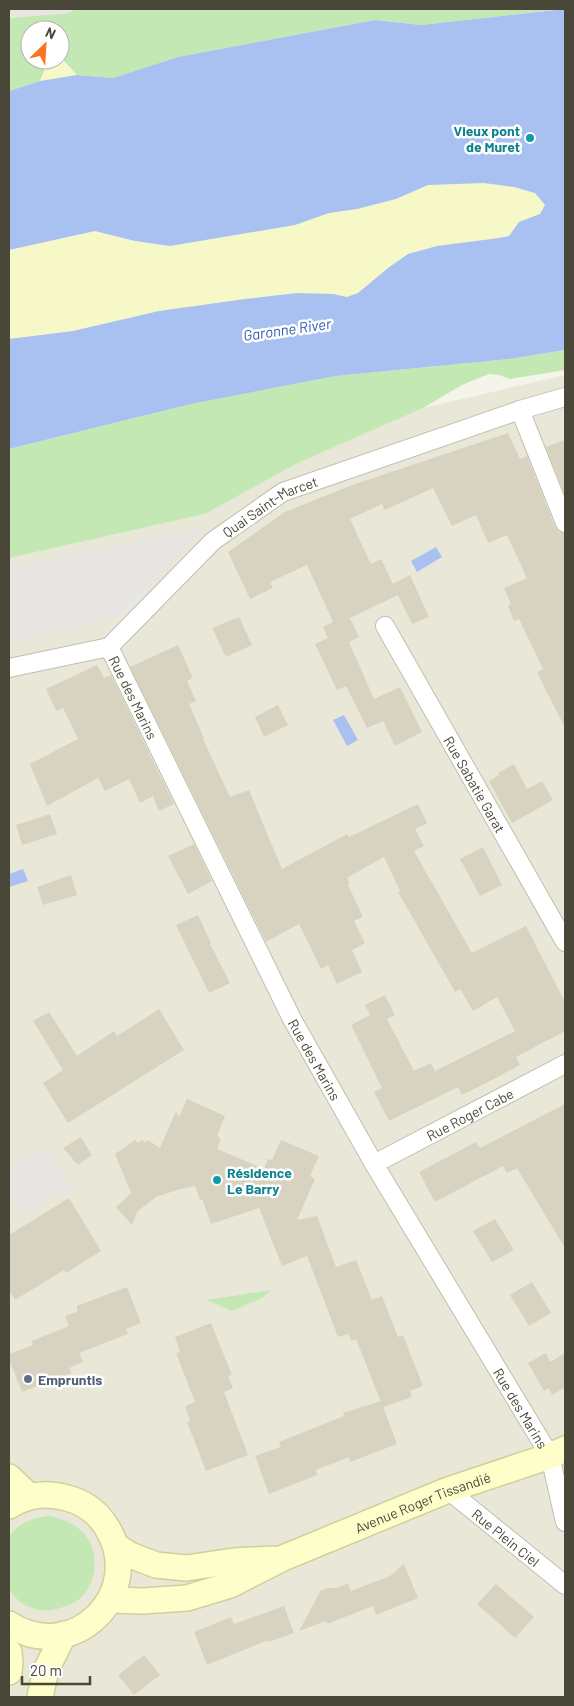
<svg xmlns="http://www.w3.org/2000/svg" width="574" height="1706" font-family="Barlow,sans-serif">
<rect width="100%" height="100%" fill="#f5f4ea"/>
<!-- residential -->
<polygon fill="#e9e8d8" points="565,375 565,1697 9,1697 9,558 205,514 296,464 423,408"/>
<!-- green -->
<g fill="#c4e8b4">
<polygon points="76,9 564,9 421,25 375,20 178,57 113,78 77,75 63,60 65,52 60,52 60,30 30,30 30,60 42,60 45,69 40,81 9,91 9,18 68,13"/>
<polygon points="565,350 565,370 510,379 499,375 489,374 462,385 423,408 296,464 205,514 9,558 9,449 191,404 336,376 509,359"/>
<polygon points="271,1290 262,1298 232,1311 207,1300"/>
<path d="M50,1516C61,1519 69,1521 78,1528C101,1545 100,1584 77,1601C69,1606 61,1608 52,1610C41,1612 28,1608 19,1601C16,1598 12,1594 9,1590V1537C18,1522 34,1518 50,1516Z"/>
</g>
<!-- sand -->
<g fill="#f6f8c7">
<polygon points="60,52 65,52 63,61 77,75 40,81 45,69 42,60 60,60"/>
<polygon points="484,183 514,187 535,193 545,205 540,214 519,222 509,235 499,238 437,246 408,254 358,293 347,297 333,294 297,293 245,299 159,311 73,331 9,339 9,250 95,231 135,241 170,246 295,225 329,213 357,209 396,199 428,185"/>
</g>
<!-- parking -->
<g fill="#e7e6e2">
<polygon points="9,9 76,9 68,13 9,18"/>
<polygon points="206,526 127,613 9,644 9,568"/>
<polygon points="47,1146 72,1188 24,1216 9,1190 9,1169"/>
</g>
<!-- water -->
<g fill="#a8c1f0">
<polygon points="565,9 565,350 509,359 336,376 191,404 9,449 9,339 73,331 159,311 245,299 297,293 333,294 347,297 358,293 388,268 408,254 437,246 499,238 509,236 519,222 540,214 545,205 535,193 514,187 484,183 428,185 396,199 357,209 329,213 295,225 170,246 135,241 95,231 9,250 9,91 40,81 77,75 113,78 178,57 375,20 421,25"/>
<polygon points="436,547 442,557 417,572 411,561"/>
<polygon points="344,715 358,740 347,746 333,720"/>
<polygon points="23,869 28,881 9,887 9,874"/>
</g>
<!-- building -->
<g fill="#d7d3c0">
<polygon points="508,433 520,459 527,456 555,527 559,532 565,533 565,727 547,693 537,672 543,669 519,619 514,621 508,606 511,604 504,588 527,578 507,535 488,543 476,515 452,526 433,488 385,510 382,504 350,519 371,564 381,559 393,584 410,575 429,617 412,624 398,595 350,618 359,637 349,642 374,699 400,687 422,732 395,746 383,721 367,728 346,686 337,690 315,644 328,638 323,627 333,622 307,565 270,582 273,588 250,599 228,552 285,512 352,485"/>
<polygon points="565,440 565,495 546,447"/>
<polygon points="239,617 252,645 226,657 212,628"/>
<polygon points="178,645 193,678 187,681 196,701 189,704 204,738 203,739 230,797 249,790 282,869 347,834 349,837 418,804 427,823 415,829 424,846 414,851 472,953 526,926 565,1002 565,1031 516,1057 520,1065 492,1080 462,1095 458,1087 389,1121 374,1092 382,1088 351,1025 370,1015 365,1005 385,995 395,1015 387,1019 414,1071 431,1063 435,1071 515,1031 497,997 473,1011 460,989 455,992 398,892 400,891 384,857 347,878 350,884 348,885 363,917 354,921 365,943 352,950 362,972 337,984 328,965 321,969 299,924 266,942 130,667"/>
<polygon points="97,665 104,678 111,675 174,804 159,811 153,796 140,803 129,779 105,791 98,778 47,806 30,764 78,739 63,708 56,711 46,689"/>
<polygon points="278,705 288,725 264,737 255,717"/>
<polygon points="514,764 527,789 542,781 553,800 512,823 489,781 499,775 498,773"/>
<polygon points="50,814 57,834 22,845 16,825"/>
<polygon points="194,844 212,881 188,894 168,856"/>
<polygon points="483,847 502,885 480,896 460,859"/>
<polygon points="71,875 77,895 43,905 37,887"/>
<polygon points="198,915 211,943 210,944 230,983 209,993 176,925"/>
<polygon points="159,1009 184,1050 68,1123 43,1083 63,1070 33,1021 49,1012 77,1056 114,1031 117,1036"/>
<polygon points="187,1099 225,1116 217,1136 221,1139 217,1149 264,1169 268,1159 272,1160 281,1140 319,1156 310,1176 315,1179 297,1220 317,1216 336,1267 356,1260 372,1300 382,1296 398,1337 403,1335 423,1386 410,1391 412,1397 383,1407 356,1339 352,1341 348,1334 338,1337 307,1256 282,1266 259,1208 211,1224 202,1199 200,1200 195,1186 177,1190 156,1197 138,1211 132,1225 116,1207 131,1193 115,1154 135,1140 138,1143 142,1140 146,1143 148,1140 160,1148 176,1111 179,1117"/>
<polygon points="565,1104 565,1248 517,1168 507,1173 503,1166 435,1202 419,1172 476,1142 480,1148"/>
<polygon points="81,1137 92,1155 78,1165 63,1148"/>
<polygon points="69,1198 101,1251 66,1273 64,1270 15,1300 9,1291 9,1235"/>
<polygon points="495,1219 514,1250 492,1262 473,1231"/>
<polygon points="532,1282 551,1313 529,1326 510,1295"/>
<polygon points="127,1287 141,1323 126,1329 128,1334 79,1353 83,1362 69,1368 72,1373 22,1392 9,1359 9,1354 33,1345 32,1341 69,1326 65,1316 77,1312 77,1306"/>
<polygon points="211,1323 232,1375 228,1376 233,1388 224,1392 248,1455 206,1471 187,1422 190,1421 185,1406 195,1402 176,1353 180,1352 175,1337"/>
<polygon points="546,1353 550,1362 565,1353 565,1387 552,1395 549,1388 544,1391 528,1363"/>
<polygon points="381,1401 397,1444 350,1462 349,1457 316,1470 317,1475 269,1494 255,1456 281,1447 279,1442 344,1416 343,1413"/>
<polygon points="404,1564 418,1598 376,1615 373,1606 327,1624 326,1621 299,1631 321,1590 328,1588 337,1588 348,1583 351,1591 390,1576"/>
<polygon points="496,1584 534,1617 515,1638 477,1604"/>
<polygon points="284,1606 294,1633 269,1642 268,1640 207,1665 194,1632 231,1617 234,1624"/>
<polygon points="144,1655 160,1675 134,1695 118,1675"/>
</g>
<g fill="none" stroke-linecap="round" stroke-linejoin="round">
<!-- minor casing -->
<g stroke="#c1bfad" stroke-width="20">
<g id="minor">
<polyline points="520,410 565,523"/>
<path id="s1" d="M385,626L565,942"/>
<path id="s2" d="M109,647L292,1019L374,1164L550,1456L565,1522"/>
<path id="s3" d="M9,668L109,647L213,541L283,492L520,410L565,397"/>
<path id="s4" d="M374,1164L565,1064"/>
<path id="s5" d="M448,1490L565,1585"/>
</g>
</g>
<!-- secondary casing -->
<g stroke="#d1d098" stroke-width="28">
<g id="secondary">
<polyline points="9,1477 29,1496"/>
<path d="M9,1506C26,1495 46,1492 67,1498C83,1502 97,1512 106,1526C148,1591 74,1667 9,1624"/>
<polyline points="116,1546 130,1555 156,1565 186,1568 234,1561 273,1559"/>
<path id="s6" d="M110,1600L143,1601L187,1598L230,1585L283,1558L448,1490L550,1456L565,1449"/>
<polyline points="9,1652 10,1663 9,1672"/>
<polyline points="40,1697 46,1670 64,1634"/>
</g>
</g>
<!-- minor -->
<use href="#minor" stroke="#fff" stroke-width="18"/>
<!-- secondary -->
<use href="#secondary" stroke="#fefecb" stroke-width="25"/>
</g>
<!-- markers -->
<g fill="#0f9aa8" stroke="#fff" stroke-width="2">
<circle cx="530" cy="138" r="5"/>
<circle cx="217" cy="1180" r="5"/>
</g>
<circle fill="#5c6f8a" stroke="#fff" stroke-width="2" cx="28" cy="1379" r="5"/>
<g text-anchor="middle" dominant-baseline="central" stroke-width="5" stroke-linejoin="round" paint-order="stroke">
<!-- culture labels -->
<g font-size="14" font-weight="bold" fill="#0d838f" stroke="#fff" text-anchor="end">
<text x="520" y="130">Vieux pont<tspan x="520" dy="16">de Muret</tspan></text>
<text x="227" y="1172" text-anchor="start">Résidence<tspan x="227" dy="16">Le Barry</tspan></text>
</g>
<!-- street labels -->
<g font-size="14" fill="#494738" stroke="#fff">
<text stroke="none"><textPath href="#s3" startOffset="318">Quai Saint-Marcet</textPath></text>
<text stroke="none"><textPath href="#s2" startOffset="56">Rue des Marins</textPath></text>
<text stroke="none"><textPath href="#s1" startOffset="182">Rue Sabatie Garat</textPath></text>
<text stroke="none"><textPath href="#s2" startOffset="461">Rue des Marins</textPath></text>
<text stroke="none"><textPath href="#s4" startOffset="108">Rue Roger Cabe</textPath></text>
<text stroke="none"><textPath href="#s2" startOffset="866">Rue des Marins</textPath></text>
<text stroke="none"><textPath href="#s6" startOffset="332">Avenue Roger Tissandié</textPath></text>
<text stroke="none"><textPath href="#s5" startOffset="75">Rue Plein Ciel</textPath></text>
</g>
<!-- service labels -->
<g font-size="14" font-weight="bold" fill="#4e5e75" stroke="#fff" text-anchor="start">
<text x="38" y="1379">Empruntis</text>
</g>
<!-- water labels -->
<g font-size="15" font-style="italic" fill="#315cb5" stroke="#fff">
<text transform="translate(287 329) rotate(-8)">Garonne River</text>
</g>
</g>
<!-- border -->
<rect width="574" height="1706" fill="none" stroke="#494738" stroke-width="20"/>
<!-- north arrow -->
<g transform="translate(45 45) rotate(25)"><circle r="24" fill="#ffffff" stroke="#b6b5af"/>
<path d="M0-4L9 19L0 12L-9 19Z" fill="#f8761f"/>
<text y="-8" font-size="14" font-weight="bold" text-anchor="middle" fill="#494738">N</text>
</g>
<!-- scale -->
<path d="M22 1676v8h68v-8" fill="none" stroke="#494738" stroke-width="2.5"/>
<text x="30" y="1676" font-size="15" fill="#494738" stroke="#ffffff" stroke-width="4" paint-order="stroke">20 m</text>
</svg>
